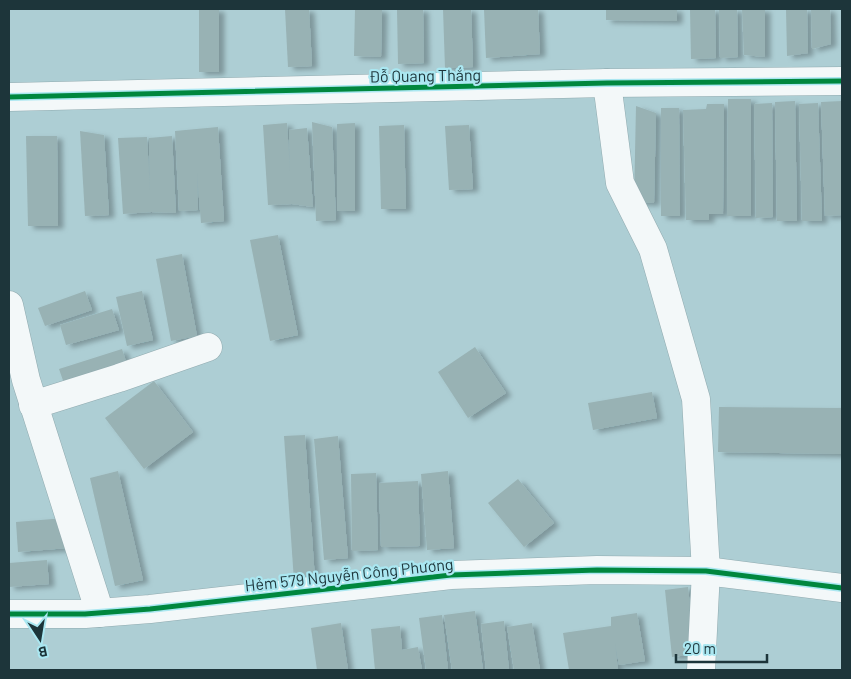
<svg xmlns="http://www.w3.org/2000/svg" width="851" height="679" font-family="Barlow,sans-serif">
<defs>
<filter id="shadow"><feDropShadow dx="5.5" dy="3" stdDeviation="2.5" flood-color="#0004"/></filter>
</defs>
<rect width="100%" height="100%" fill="#adced4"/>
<!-- building -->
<g fill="#98b2b4" filter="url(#shadow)">
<rect x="199" y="9" width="20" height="63"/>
<polygon points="285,9 309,9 312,66 288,67"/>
<polygon points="355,9 382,9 381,57 354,56"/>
<polygon points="397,9 423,9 424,63 398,64"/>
<polygon points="443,9 471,9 473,67 445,68"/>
<polygon points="484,9 538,9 540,54 486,58"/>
<polygon points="606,9 677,9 677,21 606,20"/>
<polygon points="690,9 715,9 716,58 691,59"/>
<polygon points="719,9 737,9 738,57 720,58"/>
<polygon points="742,9 765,9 765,57 744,55"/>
<polygon points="786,9 807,9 808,53 787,56"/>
<polygon points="811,9 830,9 831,44 812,49"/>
<polygon points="728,99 751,99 751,216 727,216"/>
<polygon points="795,101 797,221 777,221 775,102"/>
<polygon points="842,101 842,215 825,216 821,102"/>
<polygon points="772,103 773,217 756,218 754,104"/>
<polygon points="818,103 822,221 802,221 799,104"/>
<polygon points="707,104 724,104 723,214 709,214 709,220 686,220 683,110 706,109"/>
<polygon points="636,106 656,113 654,203 634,202"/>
<polygon points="661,108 679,108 680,216 661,216"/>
<polygon points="312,122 332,127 336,220 316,221"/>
<polygon points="287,123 290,172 289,130 307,128 313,207 292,204 268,205 263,125"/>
<polygon points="355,123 355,211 337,211 337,124"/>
<polygon points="404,125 406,209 381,209 379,126"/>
<polygon points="469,125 473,189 449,190 445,126"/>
<polygon points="218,127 224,221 201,223 197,173 198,210 179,211 175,131"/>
<polygon points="80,131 104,135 109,215 85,216"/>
<polygon points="26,136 57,136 58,226 28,226"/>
<polygon points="172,136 176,213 151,212 123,214 118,138 147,137 150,191 149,138"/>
<polygon points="278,235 298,335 270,341 250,240"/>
<polygon points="182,254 197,336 171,341 156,259"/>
<polygon points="85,291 92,310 45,326 38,308"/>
<polygon points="142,291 153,340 127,346 116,297"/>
<polygon points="112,309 119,330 66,345 60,325"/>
<polygon points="475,347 506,393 468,418 438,372"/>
<polygon points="122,349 128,368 66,389 59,369"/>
<polygon points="154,381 193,432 144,469 105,418"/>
<polygon points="652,392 657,418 593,430 588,403"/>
<polygon points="719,407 842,408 842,454 718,452"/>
<polygon points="305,435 315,580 294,581 284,436"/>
<polygon points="338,436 348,558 324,560 314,439"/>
<polygon points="118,471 143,580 115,586 90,478"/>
<polygon points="448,471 454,548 427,550 421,474"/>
<polygon points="376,473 378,550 352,551 351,474"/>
<polygon points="518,479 554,523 524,547 488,503"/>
<polygon points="418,481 420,546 381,547 379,483"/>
<polygon points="65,518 68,548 18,552 16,522"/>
<polygon points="47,560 49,584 9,587 9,563"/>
<polygon points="688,587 695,654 672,657 665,590"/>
<polygon points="475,611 483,670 452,670 444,615"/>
<polygon points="637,613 645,661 619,665 615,643 618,670 569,670 563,633 611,626 611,617"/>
<polygon points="442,615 448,670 426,670 419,618"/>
<polygon points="504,621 509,670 486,670 481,624"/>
<polygon points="341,623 348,670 317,670 311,628"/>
<polygon points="532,623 540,670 514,670 507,627"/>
<polygon points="400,626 402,650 418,647 422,670 375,670 371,629"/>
</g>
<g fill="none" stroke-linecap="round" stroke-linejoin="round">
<!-- street casing -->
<g stroke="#90aaaf" stroke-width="29">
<g id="street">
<polyline points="607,83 620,183 653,249 696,399 706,571 701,670"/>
<polyline points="9,305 26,380 100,613"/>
<polyline points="33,405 119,378 208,347"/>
<polyline points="9,614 85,614 150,609 451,575 597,570 706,571 842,588"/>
</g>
</g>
<!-- secondary casing -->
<g stroke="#90aaaf" stroke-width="29">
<polyline id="secondary" points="9,97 607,83 842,81"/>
</g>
<!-- street -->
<use href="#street" stroke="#f3f8f9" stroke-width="28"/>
<!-- secondary -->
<use href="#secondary" stroke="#f3f8f9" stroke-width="28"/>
<!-- cycleway casing -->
<g stroke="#aae7f1" stroke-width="8">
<g id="cycleway">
<polyline points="9,97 607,83 842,81"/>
<polyline points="9,614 85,614 150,609 451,575 597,570 706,571 842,588"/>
</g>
</g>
<!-- cycleway -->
<use href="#cycleway" stroke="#00873e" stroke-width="5"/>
</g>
<g text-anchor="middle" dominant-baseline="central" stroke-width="4.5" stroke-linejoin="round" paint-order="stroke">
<!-- street labels -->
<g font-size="16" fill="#1d353a" stroke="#aae7f1">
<text transform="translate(425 75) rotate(-1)">Đỗ Quang Thắng</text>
<text transform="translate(349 574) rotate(-6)">Hẻm 579 Nguyễn Công Phương</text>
</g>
</g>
<!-- border -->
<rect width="851" height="679" fill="none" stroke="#1d353a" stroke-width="20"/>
<!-- north arrow -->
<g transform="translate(40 639) rotate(168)" stroke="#aae7f1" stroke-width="4" paint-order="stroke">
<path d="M0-4L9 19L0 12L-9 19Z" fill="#1d353a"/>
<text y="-8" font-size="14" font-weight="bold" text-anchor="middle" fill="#1d353a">B</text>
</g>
<!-- scale -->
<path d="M676 654v8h91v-8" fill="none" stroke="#1d353a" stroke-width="2.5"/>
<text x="684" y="654" font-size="15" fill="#1d353a" stroke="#aae7f1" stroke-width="4" paint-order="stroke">20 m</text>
</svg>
